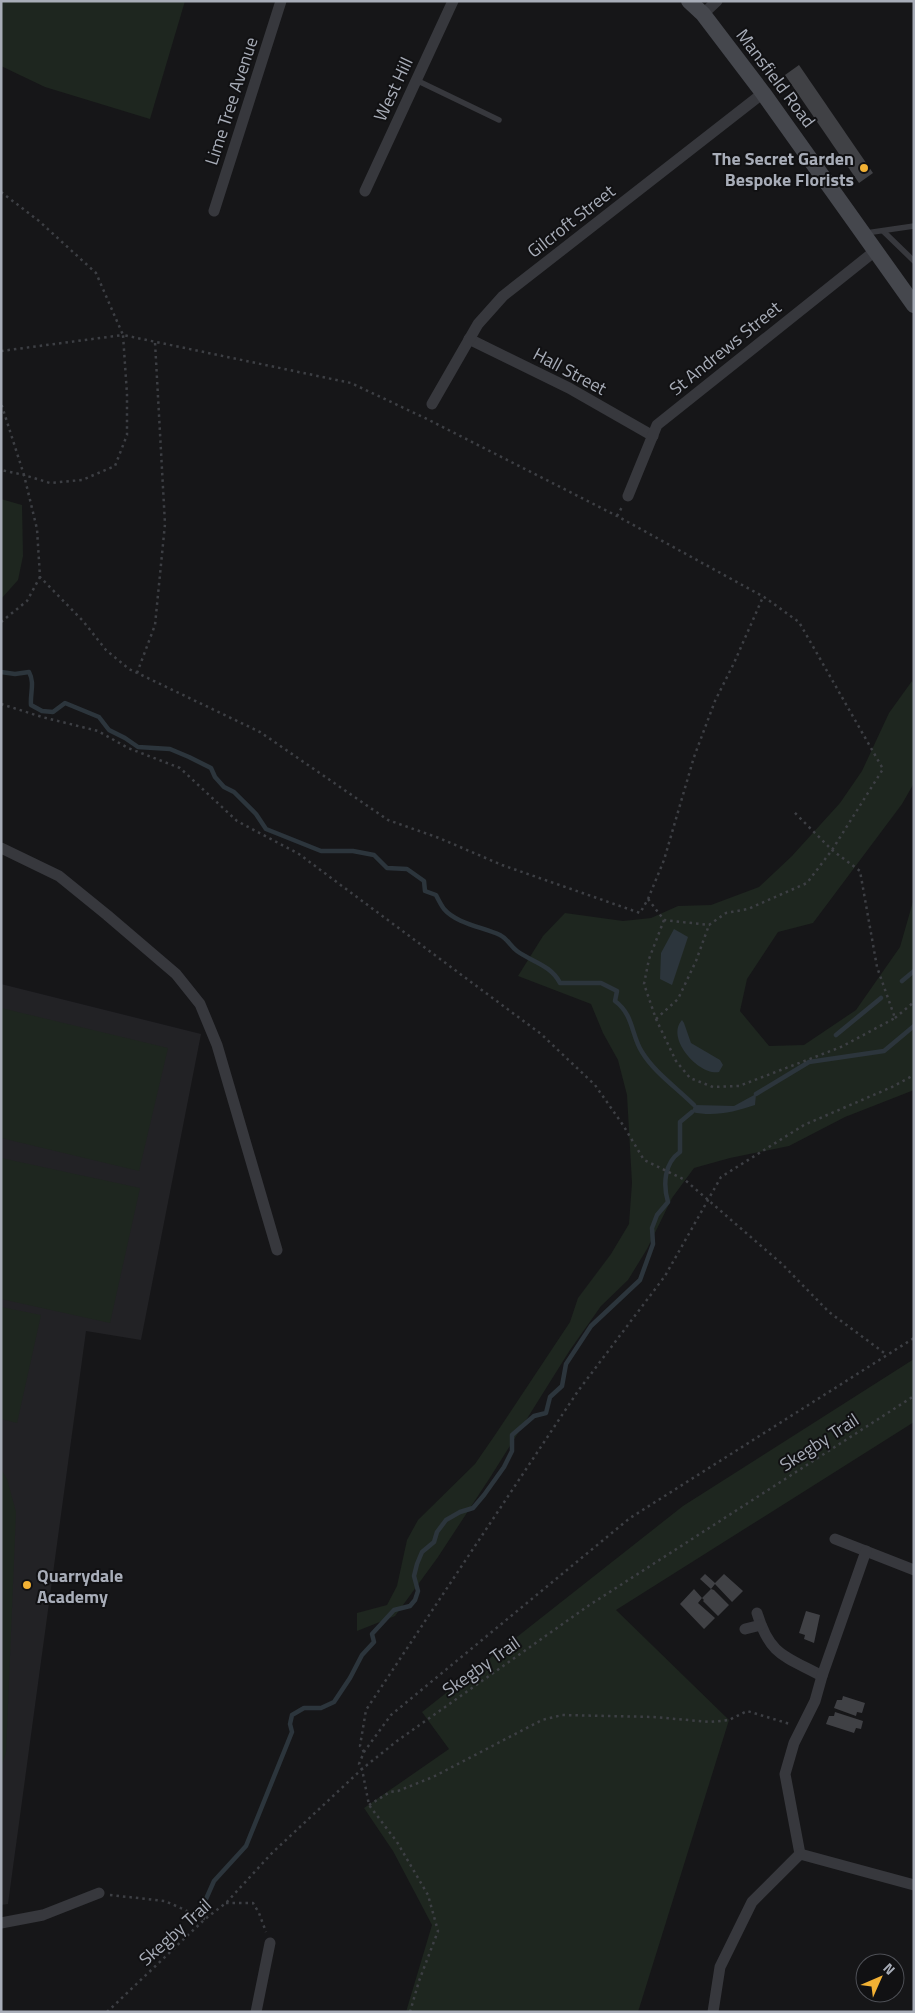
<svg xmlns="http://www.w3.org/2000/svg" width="915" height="2013" font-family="'Titillium Web',sans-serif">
<rect width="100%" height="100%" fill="#161618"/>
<!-- built -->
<polygon fill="#222225" points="1,984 201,1034 141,1340 86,1331 8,1904 1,1905"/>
<!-- green -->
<g fill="#1e261f">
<polygon points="1,1 185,1 150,119 45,87 1,66"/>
<polygon points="1,499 22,505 23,556 18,580 1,599"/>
<polygon points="912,681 914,685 914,783 902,804 813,923 778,932 747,979 740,1011 769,1046 804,1045 856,1010 900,947 914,898 914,1090 845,1117 789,1146 730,1158 694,1168 672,1198 647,1249 628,1280 601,1306 570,1350 491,1476 438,1557 395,1616 357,1631 357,1613 387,1605 397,1586 407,1540 418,1520 475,1464 495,1435 570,1322 578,1298 611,1254 629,1224 632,1183 627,1095 618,1060 603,1033 591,1004 518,976 543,936 565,913 623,921 651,918 678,906 711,905 759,887 792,856 840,803 862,771 889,713"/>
<polygon points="1,1008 168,1048 139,1171 1,1138"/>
<polygon points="1,1158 140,1188 110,1323 1,1299"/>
<polygon points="1,1307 41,1315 17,1423 1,1419"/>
<polygon points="914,1359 914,1422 616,1610 729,1720 638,2012 406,2012 432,1925 393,1851 364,1808 449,1749 422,1712 683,1506"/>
<polygon points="1,1469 7,1479 16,1512 6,1752 1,1768"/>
</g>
<!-- water -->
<g fill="#2c353c">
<polygon points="674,929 688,937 672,985 660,979 661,953"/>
<path d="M682,1020L684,1023L691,1043L720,1060L723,1065L719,1072C699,1076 665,1038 682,1020Z"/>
<path d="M756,1094L755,1105C734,1112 714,1117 692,1112L694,1105L734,1106Z"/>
</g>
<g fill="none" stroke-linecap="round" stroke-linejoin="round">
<!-- stream -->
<g stroke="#2c353c" stroke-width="4.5">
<path d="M1,672L15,674L29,672C35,683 30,693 31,705L42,711L53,712L65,703L99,717L109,730L125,738L138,747L170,749L189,757L211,768L215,777L224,787L234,792L256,814L266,829L321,851H353L374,855L387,868L407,869L424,881L425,891L436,895C438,899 441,905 444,909C457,924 483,927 500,935C508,939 510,946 517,951C532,962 551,965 560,983H601L617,991L615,1001C634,1015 631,1035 642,1052C654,1072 677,1088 694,1105"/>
<polyline points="902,981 914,971"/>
<polyline points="836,1035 881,998"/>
<polyline points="756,1094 809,1062 884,1051 914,1026"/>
<path d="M206,1899L214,1881L246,1846L292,1732L290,1724L292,1715L304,1708H321L334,1702L350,1678L362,1655L374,1642L372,1634L394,1610L410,1606L415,1600L418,1591L414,1576L417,1564L422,1552L434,1542L437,1532L446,1520L460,1512L473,1508L484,1495L504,1467L512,1451V1435L534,1416L546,1413L550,1397L562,1386L566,1364L591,1326L640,1280L653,1244L652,1228L657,1215L668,1202C663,1185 664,1163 680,1152V1122L692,1112"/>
</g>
</g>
<!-- building -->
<g fill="#404145">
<polygon points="799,65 873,173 859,183 785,75"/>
<polygon points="705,1574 715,1583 724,1574 743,1591 732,1602 715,1584 711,1589 700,1579"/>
<polygon points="694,1589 702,1598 711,1589 714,1590 729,1605 718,1616 703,1601 704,1600 702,1598 698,1603 715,1618 704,1629 680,1604"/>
<polygon points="806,1611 820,1615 814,1643 804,1639 805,1635 799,1633"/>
<polygon points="843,1696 865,1703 862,1713 857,1712 856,1716 834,1708 837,1700 842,1700"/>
<polygon points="835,1712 863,1721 861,1729 856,1728 854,1733 826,1724 829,1716 834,1716"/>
</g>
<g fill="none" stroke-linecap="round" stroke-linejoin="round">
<!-- path -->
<g stroke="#3d3f44" stroke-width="2.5" stroke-dasharray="2.5 4" stroke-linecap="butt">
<polyline points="1,192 39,221 96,273 123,335 351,383 427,419 617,516 764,597 799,622 883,769 832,850 807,883 748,909 726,913 709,925 664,920 648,899 640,913 502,865 439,838 388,820 260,732 129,669 106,650 83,621 40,577 37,529 24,475 1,470"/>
<polyline points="1,351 123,335 127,394 127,435 115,466 82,480 50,483 24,475 1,403"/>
<polyline points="617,516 622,507"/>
<polyline points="1,622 27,601 40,577"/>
<polyline points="137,673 155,625 165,524 155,342"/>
<polyline points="1,704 42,717 98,731 128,748 180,768 237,821 299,854 541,1034 595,1085 623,1125 644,1160 685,1180 782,1264 829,1312 887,1355"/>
<polyline points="648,899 664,860 694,757 715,701 734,663 763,597"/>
<polyline points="664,920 649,959 644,984 656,1019 676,1061 690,1078 713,1087 739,1086 841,1047 895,1018 877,967 860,871 832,850 793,811"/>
<polyline points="895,1018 914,1002"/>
<polyline points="656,1019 678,999 696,961 709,925"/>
<polyline points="364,1752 360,1746 366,1710 578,1391 665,1276 721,1177 804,1125 892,1087 914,1075"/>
<polyline points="369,1805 390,1792 398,1791 433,1777 542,1720 562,1715 654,1717 710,1722 729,1720 747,1711 790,1724"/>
<polyline points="110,1895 165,1901 205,1919"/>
<polyline points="226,1903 253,1903 259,1913 266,1932"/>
<polyline points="107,2012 205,1919 226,1903 272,1853 362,1769 397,1741 588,1606 914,1396"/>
<polyline points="410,2012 419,1981 438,1931 428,1895 397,1842 369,1805 362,1769 359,1764 364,1752 391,1715 630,1518 914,1338"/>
</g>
<!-- lane -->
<g stroke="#37383d" stroke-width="5.5">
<polyline points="416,80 499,120"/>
<polyline points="883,231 914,261"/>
<polyline points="866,233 914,226"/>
</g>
<!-- street -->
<g stroke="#37383d" stroke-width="11">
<polyline points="703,14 717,1"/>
<polyline points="365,191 453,1"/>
<polyline points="214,211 281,1"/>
<polyline points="469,339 569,388 653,436"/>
<polyline points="432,404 478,324 503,296 763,93"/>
<polyline points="628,496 657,425 875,251"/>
<polyline points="1,848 59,876 107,915 176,974 200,1004 217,1045 277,1250"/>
<polyline points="835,1539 914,1570"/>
<path d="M757,1613C770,1656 785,1656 822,1676"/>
<polyline points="745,1629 761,1625"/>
<polyline points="800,1854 785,1774 794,1743 815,1701 822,1676 866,1551"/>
<polyline points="1,1923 43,1915 99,1893"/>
<polyline points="256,2012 270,1943"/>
<polyline points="713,2012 720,1967 752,1902 800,1854 914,1885"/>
</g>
<!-- secondary -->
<polyline stroke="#45474d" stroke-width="16" points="689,1 703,14 763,93 914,305"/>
</g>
<!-- markers -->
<g fill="#f2b134" stroke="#111113" stroke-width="2">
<circle cx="864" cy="168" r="5"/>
<circle cx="27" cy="1585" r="5"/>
</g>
<g text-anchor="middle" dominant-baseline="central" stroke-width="4" stroke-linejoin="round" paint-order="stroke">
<!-- street labels -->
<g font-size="18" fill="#a8adb8" stroke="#111113">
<text transform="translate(776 78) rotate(53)">Mansfield Road</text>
<text transform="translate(393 89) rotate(-65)">West Hill</text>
<text transform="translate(231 101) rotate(-72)">Lime Tree Avenue</text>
<text transform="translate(571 221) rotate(-38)">Gilcroft Street</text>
<text transform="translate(725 348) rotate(-39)">St Andrews Street</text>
<text transform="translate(570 371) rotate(28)">Hall Street</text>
<text transform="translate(819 1442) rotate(-33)">Skegby Trail</text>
<text transform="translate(481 1666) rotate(-35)">Skegby Trail</text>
<text transform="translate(175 1932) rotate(-42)">Skegby Trail</text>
</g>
<!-- poi labels -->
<g font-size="18" font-weight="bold" fill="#a8adb8" stroke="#111113" text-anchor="end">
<text x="854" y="158">The Secret Garden<tspan x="854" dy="21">Bespoke Florists</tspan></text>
<text x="37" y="1575" text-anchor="start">Quarrydale<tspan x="37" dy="21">Academy</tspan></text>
</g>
</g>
<!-- border -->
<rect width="915" height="2013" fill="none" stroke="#a8adb8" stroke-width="5"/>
<!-- north arrow -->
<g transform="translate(880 1978) rotate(45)"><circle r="24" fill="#111113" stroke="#4d4f55"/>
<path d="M0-4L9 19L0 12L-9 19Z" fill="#f2b134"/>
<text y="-8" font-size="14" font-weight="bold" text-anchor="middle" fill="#a8adb8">N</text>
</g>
</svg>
